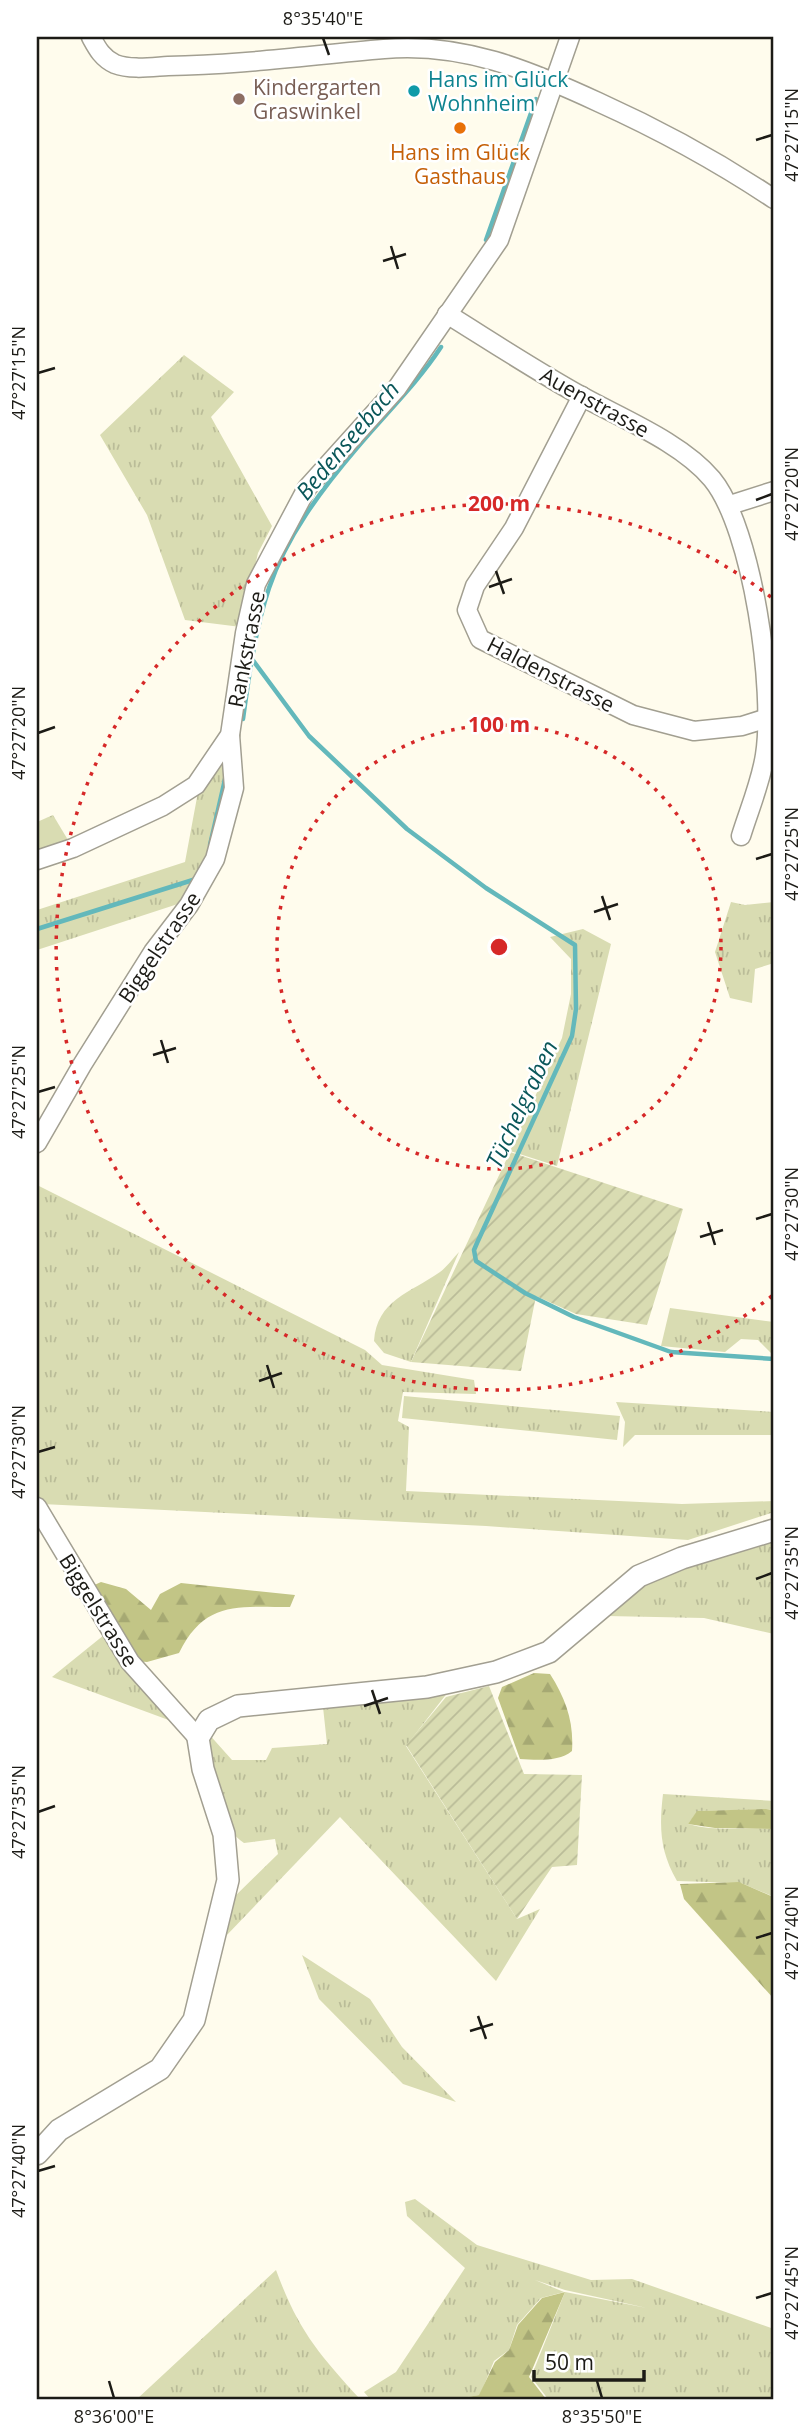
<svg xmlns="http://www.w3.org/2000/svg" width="811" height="2436" font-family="'Open Sans',sans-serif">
<defs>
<pattern id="grass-tufts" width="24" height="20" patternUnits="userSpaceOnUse" patternTransform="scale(1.75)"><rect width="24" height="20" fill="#d9dcb2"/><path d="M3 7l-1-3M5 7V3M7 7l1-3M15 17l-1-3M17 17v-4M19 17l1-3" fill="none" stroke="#babc98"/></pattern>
<pattern id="forest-firs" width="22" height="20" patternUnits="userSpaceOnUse" patternTransform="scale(1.75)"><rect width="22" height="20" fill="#c2c586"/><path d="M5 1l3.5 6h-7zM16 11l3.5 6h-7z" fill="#a6a973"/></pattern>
<pattern id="garden-furrows" width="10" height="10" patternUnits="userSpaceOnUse" patternTransform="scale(1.75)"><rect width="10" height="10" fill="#d9dcb2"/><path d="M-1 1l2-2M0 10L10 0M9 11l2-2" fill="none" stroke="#babc98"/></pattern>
</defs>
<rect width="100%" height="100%" fill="#fffced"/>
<!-- grass -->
<g fill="url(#grass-tufts)">
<polygon points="184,355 234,392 211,417 272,526 258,553 241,627 185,620 147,515 100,435"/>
<path d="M227,757C230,813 213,855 184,902L37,950V910L185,862L198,792Z"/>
<polygon points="53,815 71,845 37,857 37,822"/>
<polygon points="731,902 745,905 774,902 774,963 755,969 752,1003 730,998 715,952"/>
<polygon points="583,929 611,944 557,1166 510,1151 562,1038 571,994 571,959 550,937"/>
<polygon points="37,1185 365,1350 382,1365 474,1380 476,1394 403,1392 398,1421 409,1427 406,1491 682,1504 774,1501 774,1512 688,1540 486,1526 42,1504 37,1494"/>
<path d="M459,1252L411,1362L384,1353L374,1341C377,1300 410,1293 440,1272C447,1267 453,1258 459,1252Z"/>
<polygon points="670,1308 774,1322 774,1356 758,1340 741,1339 725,1352 661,1346"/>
<polygon points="404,1396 620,1416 617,1440 402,1418"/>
<polygon points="616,1402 774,1412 774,1435 635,1435 623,1447 625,1422"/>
<polygon points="774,1539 774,1634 704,1618 607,1616 644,1580"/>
<polygon points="104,1635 174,1722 52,1677"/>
<path d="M448,1692L406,1746L517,1919L540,1909L496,1981L340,1817L225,1937L231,1900L278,1854L275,1839L244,1843C212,1820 206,1769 207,1732L232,1760H266L272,1748L327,1744L323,1707Z"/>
<path d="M663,1794L774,1801V1809L698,1811L688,1824C716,1832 745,1827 774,1829L772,1896L741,1883L677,1881C660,1851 659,1828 663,1794Z"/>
<polygon points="302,1955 370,1999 402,2047 456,2102 403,2084 319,1999"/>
<polygon points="415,2199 477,2245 591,2280 632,2279 774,2329 774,2399 548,2399 531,2377 565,2292 647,2308 565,2290 535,2280 564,2292 541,2298 517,2325 509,2350 494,2361 480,2395 455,2399 370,2399 364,2392 396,2372 465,2268 407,2216 405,2202"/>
<path d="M276,2270C298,2330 318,2353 360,2399H137Z"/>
</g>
<!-- forest -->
<g fill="url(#forest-firs)">
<path d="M101,1582L126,1589L151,1610L160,1594L181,1583L295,1595L290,1607C239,1607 205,1600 179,1653L147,1662L135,1661L90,1587Z"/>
<path d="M534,1673L550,1674C566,1699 574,1722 572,1751C559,1762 536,1760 520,1759L498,1698L502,1687Z"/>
<polygon points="766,1809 774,1810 774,1829 715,1828 688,1824 697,1811"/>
<polygon points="739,1882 771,1896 774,1999 684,1899 680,1884"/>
<polygon points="565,2292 529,2377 546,2399 457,2399 479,2395 495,2362 509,2350 518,2325 542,2298"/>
</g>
<!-- garden -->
<g fill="url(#garden-furrows)">
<polygon points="510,1152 683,1209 647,1325 576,1314 536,1296 521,1371 411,1362"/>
<polygon points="489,1686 524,1774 582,1775 577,1865 552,1867 517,1919 406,1745 446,1697"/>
</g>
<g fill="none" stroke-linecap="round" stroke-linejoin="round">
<!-- stream -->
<g stroke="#63b8bb" stroke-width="4.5">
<polyline points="486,240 536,99"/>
<polyline points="252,659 309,736 407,829 486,888 575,945 576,1009 572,1036 477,1243 474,1250 476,1261 525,1293 574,1317 671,1352 774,1359"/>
<path d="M243,719C249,675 255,630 269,588C286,537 321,490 356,449C385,414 416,385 441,347"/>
<polyline points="210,845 226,775"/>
<polyline points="37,929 196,879"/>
</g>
<!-- minor casing -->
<g stroke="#a29f91" stroke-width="21">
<g id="minor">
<path d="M91,37C97,48 102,58 115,64C131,70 151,67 168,66C241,65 312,55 384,49C462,42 529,70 598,102C660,130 717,161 774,199"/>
<path d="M447,314C492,342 536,371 583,397C623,419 682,443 712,479C753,529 775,691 765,755C761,782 749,810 741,836"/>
<polyline points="582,396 514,528 475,586 467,610 480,639 633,715 694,731 742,726 774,716"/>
<polyline points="730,505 774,491"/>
<polyline points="37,860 73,848 163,806 196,785 230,735 245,633 256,584 307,488 397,388 499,240 570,37"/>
<polyline points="37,1143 82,1065 153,952 189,905 215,859 234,788 230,735"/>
<polyline points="37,1507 130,1662 198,1738"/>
</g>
</g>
<!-- tertiary casing -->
<g stroke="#a29f91" stroke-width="24">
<polyline id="tertiary" points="37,2154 59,2130 160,2069 194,2020 228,1880 224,1834 203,1769 198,1738 209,1720 238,1706 427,1687 496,1672 549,1652 639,1576 682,1558 774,1530"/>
</g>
<!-- minor -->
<use href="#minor" stroke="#fff" stroke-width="18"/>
<!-- tertiary -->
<use href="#tertiary" stroke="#fff" stroke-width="21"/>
</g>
<!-- ticks -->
<path fill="none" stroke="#1c1b16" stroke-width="2.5" d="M323,38L329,55M756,140L772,135M391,246L398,269M383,261L406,254M38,373L55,368M756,500L772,494M496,571L504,594M489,587L512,579M38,733L55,727M756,859L772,854M602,896L610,920M594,912L618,904M161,1040L168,1063M153,1055L176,1048M38,1092L55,1087M756,1219L772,1214M708,1222L715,1245M700,1237L723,1230M267,1365L274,1388M259,1381L282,1373M38,1452L55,1447M756,1579L772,1573M372,1690L380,1714M364,1706L388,1698M38,1812L55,1806M756,1938L772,1933M478,2016L486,2039M470,2031L493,2024M38,2171L55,2166M756,2298L772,2293M109,2381L114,2398M597,2381L602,2398"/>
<!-- distance rings -->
<g fill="none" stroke="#d62828" stroke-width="3.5" stroke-dasharray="3.5 7">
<circle cx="499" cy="947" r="222"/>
<path d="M772 1296A443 443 0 1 1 772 598"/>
</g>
<!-- markers -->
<circle fill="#0f9aa8" stroke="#fff" stroke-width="2.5" cx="414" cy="91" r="7"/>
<circle fill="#8d6e63" stroke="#fff" stroke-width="2.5" cx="239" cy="99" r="7"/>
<circle fill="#e8710a" stroke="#fff" stroke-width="2.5" cx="460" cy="128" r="7"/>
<g text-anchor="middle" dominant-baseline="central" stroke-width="5" stroke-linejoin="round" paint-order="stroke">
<!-- culture labels -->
<g font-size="21" fill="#0d838f" stroke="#fff" text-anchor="start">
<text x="428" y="79">Hans im Glück<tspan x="428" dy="24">Wohnheim</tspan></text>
</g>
<!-- education labels -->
<g font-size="21" fill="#785e54" stroke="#fff" text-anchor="start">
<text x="253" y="87">Kindergarten<tspan x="253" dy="24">Graswinkel</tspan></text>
</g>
<!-- food labels -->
<g font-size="21" fill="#c56008" stroke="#fff">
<text x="460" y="152">Hans im Glück<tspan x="460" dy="24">Gasthaus</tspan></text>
</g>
<!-- street labels -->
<g font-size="21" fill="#1c1b16" stroke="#fff">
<text transform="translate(595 402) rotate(29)">Auenstrasse</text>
<text transform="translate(246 649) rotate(-79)">Rankstrasse</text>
<text transform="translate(551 674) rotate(27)">Haldenstrasse</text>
<text transform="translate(159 947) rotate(-56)">Biggelstrasse</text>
<text transform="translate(99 1610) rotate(58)">Biggelstrasse</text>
</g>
<!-- water labels -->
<g font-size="23" font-style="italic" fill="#0a575a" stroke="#fff">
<text transform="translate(347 440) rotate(-50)">Bedenseebach</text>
<text transform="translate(521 1104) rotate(-65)">Tüchelgraben</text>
</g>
</g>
<circle cx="499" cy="947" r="10" fill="#d62828" stroke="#fff" stroke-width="3.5"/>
<g font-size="21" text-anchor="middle" font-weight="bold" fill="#d62828" stroke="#fff" stroke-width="5" stroke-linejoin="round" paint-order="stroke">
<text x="499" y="511">200 m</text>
<text x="499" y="732">100 m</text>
</g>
<!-- border -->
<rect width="811" height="2436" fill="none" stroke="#ffffff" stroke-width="77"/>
<!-- scale -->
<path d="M534 2370v10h110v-10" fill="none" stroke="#1c1b16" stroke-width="3.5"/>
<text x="545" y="2370" font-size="21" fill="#1c1b16" stroke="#ffffff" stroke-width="5" paint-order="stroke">50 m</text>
<rect x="38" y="38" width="734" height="2360" fill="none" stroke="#1c1b16" stroke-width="2.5"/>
<g font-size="18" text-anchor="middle" fill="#1c1b16">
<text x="323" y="25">8°35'40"E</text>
<text transform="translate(792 135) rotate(-90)" y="6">47°27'15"N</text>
<text transform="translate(19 373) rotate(-90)" y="6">47°27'15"N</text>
<text transform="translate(792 494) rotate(-90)" y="6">47°27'20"N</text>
<text transform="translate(19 733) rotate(-90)" y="6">47°27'20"N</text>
<text transform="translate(792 854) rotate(-90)" y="6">47°27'25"N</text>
<text transform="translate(19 1092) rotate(-90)" y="6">47°27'25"N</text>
<text transform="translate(792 1214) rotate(-90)" y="6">47°27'30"N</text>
<text transform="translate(19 1452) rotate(-90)" y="6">47°27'30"N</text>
<text transform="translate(792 1573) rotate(-90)" y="6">47°27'35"N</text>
<text transform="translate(19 1812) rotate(-90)" y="6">47°27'35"N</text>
<text transform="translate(792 1933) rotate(-90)" y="6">47°27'40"N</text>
<text transform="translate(19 2171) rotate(-90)" y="6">47°27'40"N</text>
<text transform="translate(792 2293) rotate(-90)" y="6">47°27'45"N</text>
<text x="114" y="2423">8°36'00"E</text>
<text x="602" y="2423">8°35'50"E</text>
</g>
</svg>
